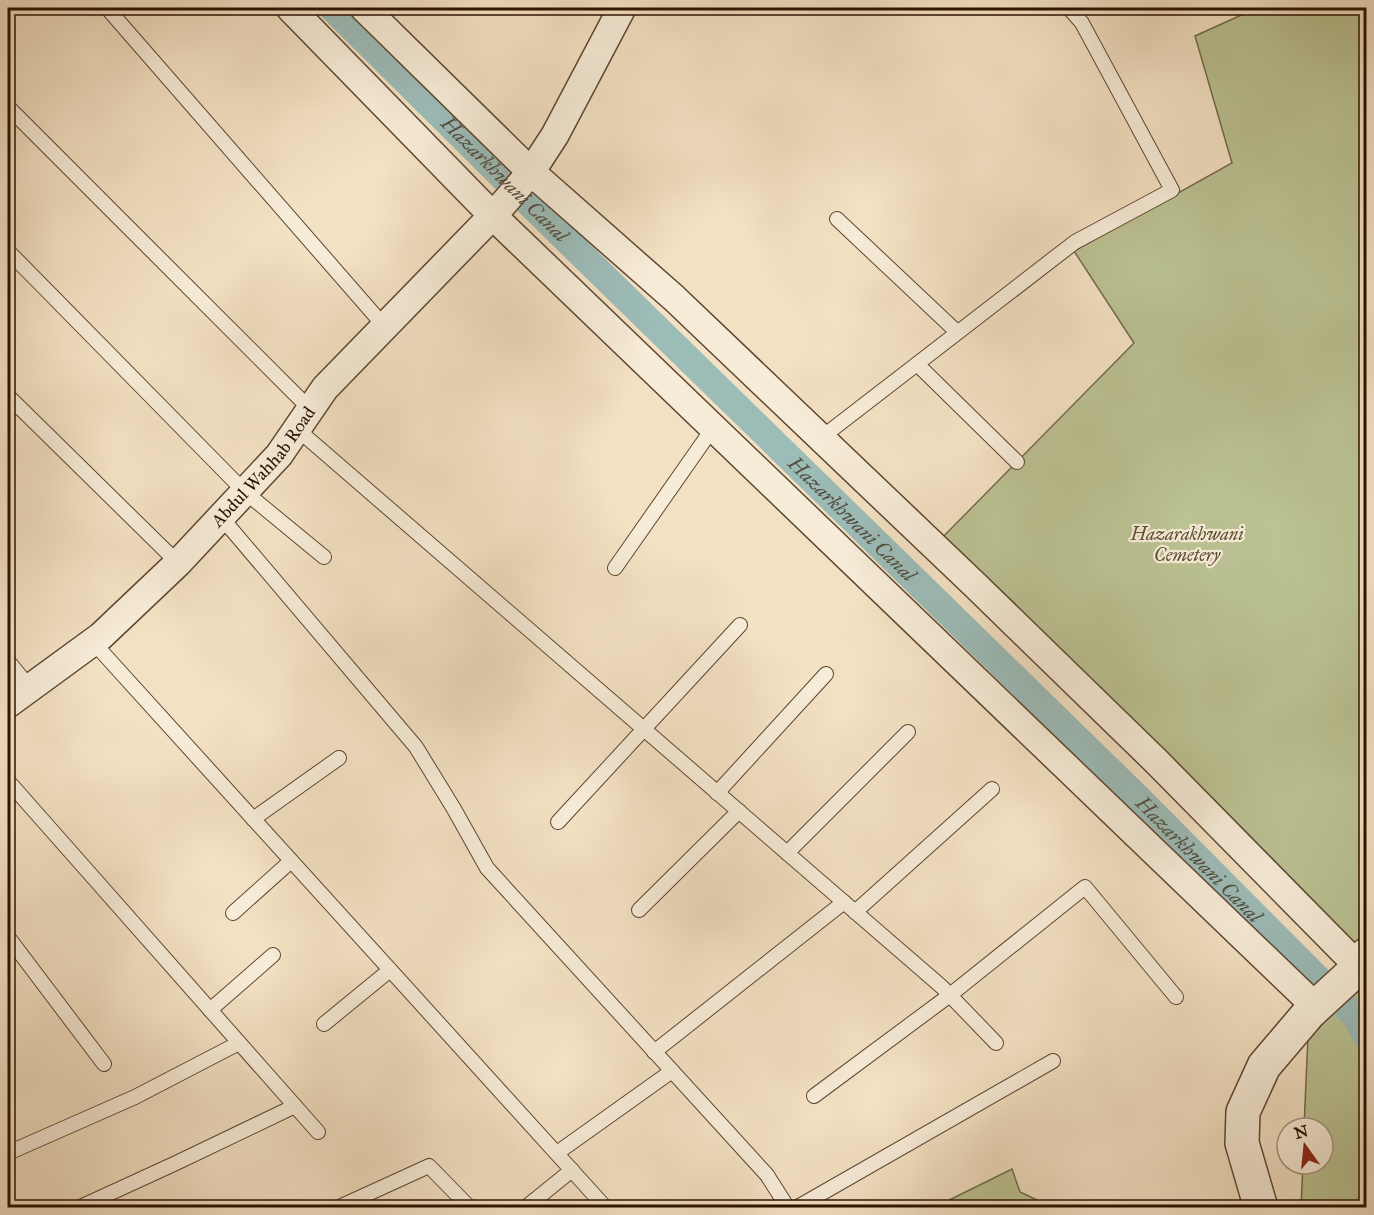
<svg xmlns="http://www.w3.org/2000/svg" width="1374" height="1215" font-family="'IM FELL Great Primer',serif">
<rect width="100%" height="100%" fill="#f3e1c3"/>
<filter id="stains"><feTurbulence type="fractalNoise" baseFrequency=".00333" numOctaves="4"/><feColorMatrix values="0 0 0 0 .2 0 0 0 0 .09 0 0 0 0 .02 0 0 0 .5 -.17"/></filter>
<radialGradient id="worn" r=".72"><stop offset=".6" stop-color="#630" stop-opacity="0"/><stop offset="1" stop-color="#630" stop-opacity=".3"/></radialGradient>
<!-- green -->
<g fill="#bbc293" stroke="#736a4a" stroke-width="1.5">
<polygon points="1257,8 1366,8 1366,1207 1301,1207 1303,1164 1323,1164 1323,1128 1304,1128 1309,1013 1358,967 934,546 1134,343 1074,251 1232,163 1195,36"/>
<polygon points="1012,1169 1020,1192 1052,1207 935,1207"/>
</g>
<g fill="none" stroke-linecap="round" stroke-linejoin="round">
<!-- canal -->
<path stroke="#9cbcb8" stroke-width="27" id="s1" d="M332,8L541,215L1136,796L1355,1016L1366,1036"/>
<!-- service casing -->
<g stroke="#5d4631" stroke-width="16">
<g id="service">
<polyline points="107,8 385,327"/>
<polyline points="8,114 11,110 310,409"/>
<polyline points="837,219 957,332"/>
<polyline points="8,251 245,492 324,557"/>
<polyline points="917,364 1017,462"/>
<polyline points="8,396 178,563"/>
<polyline points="297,429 942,987 996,1043"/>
<polyline points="821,438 1075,242 1172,190 1082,23 1069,8"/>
<polyline points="221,517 416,747 454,809 487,868 767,1175 788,1208"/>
<polyline points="615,568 713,428"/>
<polyline points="93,642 606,1208"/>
<polyline points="8,661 30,688"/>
<polyline points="8,781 318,1132"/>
<polyline points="717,793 826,674"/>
<polyline points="253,819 339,758"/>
<polyline points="558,822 740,625"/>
<polyline points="787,853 908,732"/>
<polyline points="639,910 739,811"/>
<polyline points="855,912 992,789"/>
<polyline points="233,913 291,861"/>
<polyline points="8,937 104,1064"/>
<polyline points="210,1010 273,955"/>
<polyline points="324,1024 390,970"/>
<polyline points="654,1052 844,902"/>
<polyline points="814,1096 950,995 1085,887 1176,997"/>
<polyline points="8,1153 135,1097 239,1043"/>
<polyline points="557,1153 672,1071"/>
<polyline points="78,1208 174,1164 295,1106"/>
<polyline points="337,1208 429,1166 470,1208"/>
<polyline points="525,1208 572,1170"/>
<polyline points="796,1208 1053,1061"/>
</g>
</g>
<!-- minor casing -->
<g stroke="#5d4631" stroke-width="30">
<g id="minor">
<polyline points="290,8 493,216 1316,1007"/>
<polyline points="364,8 531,172 674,298 974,584 1157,762 1359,967"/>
<path id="s2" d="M8,704L101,636L178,563L279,455L325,388L498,210L531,172L555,135L622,8"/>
</g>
</g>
<!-- tertiary casing -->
<g stroke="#5d4631" stroke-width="36">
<polyline id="tertiary" points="1261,1208 1242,1143 1243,1112 1264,1066 1309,1013 1359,967 1366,955"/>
</g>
<!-- service -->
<use href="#service" stroke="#f7ecd8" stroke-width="14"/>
<!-- minor -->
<use href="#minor" stroke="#f7ecd8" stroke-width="27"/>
<!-- tertiary -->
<use href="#tertiary" stroke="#f7ecd8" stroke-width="33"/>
</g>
<g text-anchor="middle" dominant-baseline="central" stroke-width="4.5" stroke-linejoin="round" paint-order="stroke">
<!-- street labels -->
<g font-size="18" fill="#2b1200" stroke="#f7ecd8">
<text stroke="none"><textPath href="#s2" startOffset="350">Abdul Wahhab Road</textPath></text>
</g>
<!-- park labels -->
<g font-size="18" font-style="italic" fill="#5d5033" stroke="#f7ecd8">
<text x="1187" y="534">Hazarakhwani<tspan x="1187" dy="21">Cemetery</tspan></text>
</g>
<!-- water labels -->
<g font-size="20" font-style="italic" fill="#534e40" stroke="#f7ecd8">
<text stroke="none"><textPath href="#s1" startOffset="243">Hazarkhwani Canal</textPath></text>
<text stroke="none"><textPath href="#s1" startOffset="729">Hazarkhwani Canal</textPath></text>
<text stroke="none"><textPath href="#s1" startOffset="1215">Hazarkhwani Canal</textPath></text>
</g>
</g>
<!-- margin -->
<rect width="1374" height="1215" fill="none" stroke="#f3e1c3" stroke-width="30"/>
<rect x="9" y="9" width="1356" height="1197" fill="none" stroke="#2b1200" stroke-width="3"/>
<rect x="15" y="15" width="1344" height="1185" fill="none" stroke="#2b1200" stroke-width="1.5"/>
<!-- north arrow -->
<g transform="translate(1305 1146) rotate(345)"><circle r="28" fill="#f7ecd8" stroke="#a59582" stroke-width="1.5"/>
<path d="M0-4.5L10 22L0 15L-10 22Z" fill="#8f2418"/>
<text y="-9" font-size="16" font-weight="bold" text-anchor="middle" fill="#2b1200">N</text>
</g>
<rect width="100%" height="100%" filter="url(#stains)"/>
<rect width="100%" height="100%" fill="url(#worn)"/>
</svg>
